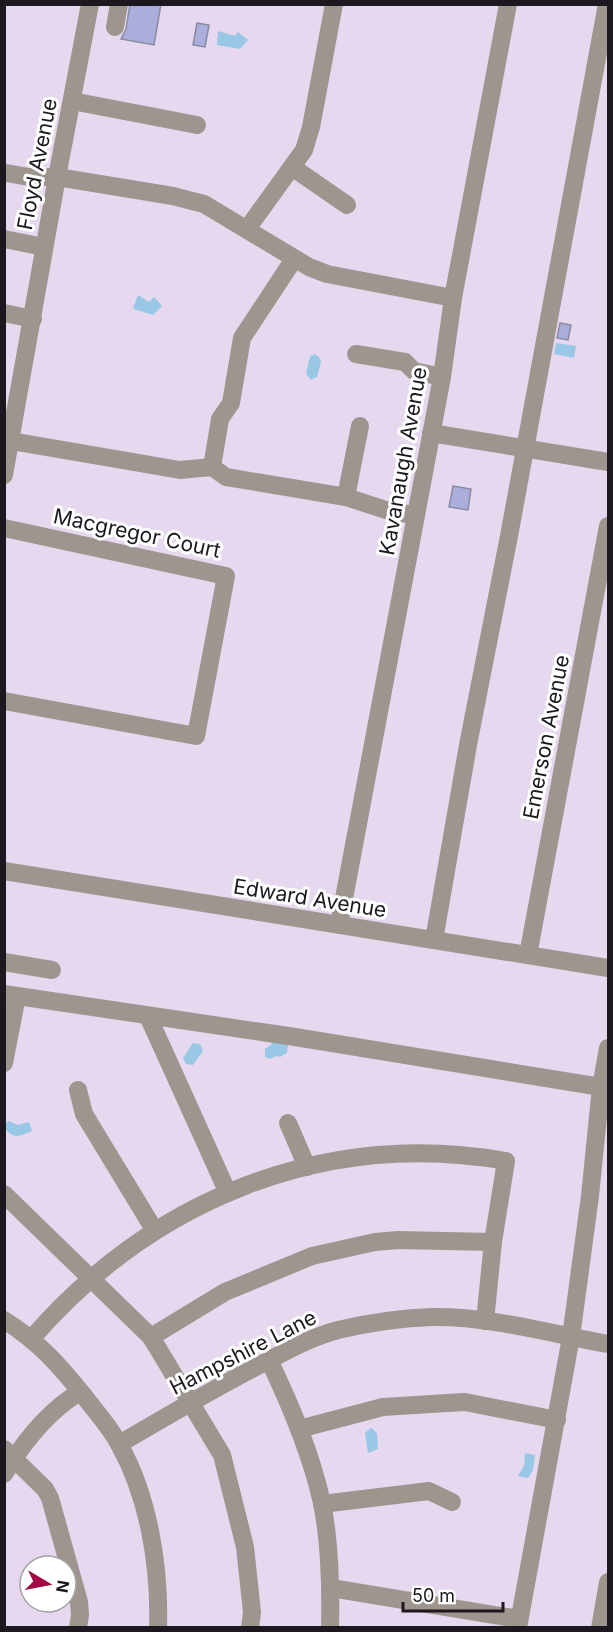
<svg xmlns="http://www.w3.org/2000/svg" width="613" height="1632" font-family="Inter,sans-serif">
<rect width="100%" height="100%" fill="#e6d8ef"/>
<!-- water -->
<g fill="#98c8e5">
<polygon points="218,31 235,36 238,32 248,40 240,49 217,45"/>
<polygon points="138,295 149,302 154,297 162,306 153,315 134,309 133,308"/>
<polygon points="556,343 576,346 574,358 554,354"/>
<polygon points="314,354 319,357 321,362 317,377 311,380 306,374 310,357"/>
<polygon points="272,1042 288,1045 287,1053 280,1057 276,1056 270,1059 265,1057 265,1049 271,1045"/>
<polygon points="193,1043 200,1044 203,1051 193,1065 186,1064 183,1058"/>
<path d="M8,1121L18,1125L29,1122L32,1131C20,1136 13,1140 5,1128L6,1123Z"/>
<polygon points="372,1428 377,1434 378,1449 368,1453 365,1433 369,1429"/>
<polygon points="525,1453 535,1455 533,1470 528,1478 518,1476 524,1466"/>
</g>
<!-- building -->
<g fill="#abadda" stroke="#898ba1" stroke-width="1.5">
<polygon points="130,4 161,4 154,45 121,39 126,29"/>
<polygon points="197,23 209,25 205,47 193,45"/>
<polygon points="560,323 571,325 568,340 557,338"/>
<polygon points="453,486 471,489 468,510 449,507"/>
</g>
<g fill="none" stroke-linecap="round" stroke-linejoin="round">
<!-- minor -->
<g stroke="#9e968e" stroke-width="18">
<polyline points="115,27 119,4"/>
<polyline points="72,101 197,125"/>
<polyline points="292,167 347,205"/>
<polyline points="6,173 29,177 57,177 173,196 204,204 309,267 327,274 453,298"/>
<polyline points="247,229 304,150 311,127 334,4"/>
<polyline points="4,239 44,247"/>
<polyline points="4,313 33,319"/>
<polyline points="356,354 405,362 414,371 442,377"/>
<polyline points="431,433 608,462"/>
<polyline points="11,441 180,470 212,467 226,477 346,497 392,512 416,515"/>
<polyline points="212,467 220,419 231,403 242,338 294,259"/>
<polyline points="4,475 57,177 90,4"/>
<polyline points="346,497 360,426"/>
<polyline points="4,528 226,576 196,736 4,701"/>
<polyline points="4,871 608,968"/>
<polyline points="339,925 442,377 453,298 508,4"/>
<polyline points="434,940 468,745 509,536 607,4"/>
<polyline points="528,955 608,526"/>
<polyline points="4,962 52,970"/>
<polyline points="4,994 295,1037 601,1087"/>
<polyline points="148,1016 228,1193"/>
<polyline points="4,1063 17,996"/>
<polyline points="78,1090 84,1114 155,1231"/>
<polyline points="288,1123 307,1167"/>
<polyline points="4,1194 151,1337 225,1292 312,1256 375,1242 398,1240 493,1242"/>
<path d="M4,1320C39,1342 59,1365 84,1396C96,1412 110,1427 119,1444C149,1497 160,1568 158,1628"/>
<polyline points="151,1337 222,1455 245,1547 252,1612 250,1628"/>
<path d="M32,1338C152,1200 323,1129 506,1161L493,1242L485,1321"/>
<path d="M269,1360C291,1406 311,1453 322,1503C330,1543 331,1587 330,1628"/>
<polyline points="299,1429 383,1407 447,1403 465,1402 557,1420"/>
<path d="M119,1444C164,1418 208,1392 254,1368C281,1354 308,1338 338,1330C368,1323 401,1318 433,1317C488,1316 553,1334 608,1344"/>
<polyline points="4,1449 45,1489 50,1498 79,1602 80,1615 78,1628"/>
<path d="M4,1474C23,1443 49,1410 80,1392"/>
<polyline points="322,1504 429,1491 452,1502"/>
<polyline points="331,1588 519,1619"/>
<polyline points="518,1628 571,1337 590,1196 601,1087 608,1048"/>
<polyline points="600,1628 608,1582"/>
</g>
</g>
<g text-anchor="middle" dominant-baseline="central" stroke-width="6" stroke-linejoin="round" paint-order="stroke">
<!-- street labels -->
<g font-size="21" fill="#1d1820" stroke="#fff">
<text transform="translate(37 164) rotate(-79)">Floyd Avenue</text>
<text transform="translate(403 461) rotate(-80)">Kavanaugh Avenue</text>
<text transform="translate(137 533) rotate(12)">Macgregor Court</text>
<text transform="translate(546 737) rotate(-79)">Emerson Avenue</text>
<text transform="translate(310 898) rotate(9)">Edward Avenue</text>
<text transform="translate(243 1352) rotate(-27)">Hampshire Lane</text>
</g>
</g>
<!-- border -->
<rect width="613" height="1632" fill="none" stroke="#1d1820" stroke-width="12"/>
<!-- north arrow -->
<g transform="translate(48 1584) rotate(100)"><circle r="28" fill="#ffffff" stroke="#a5a3a6" stroke-width="1.5"/>
<path d="M0-4.5L10 22L0 15L-10 22Z" fill="#a20542"/>
<text y="-9" font-size="16" font-weight="bold" text-anchor="middle" fill="#1d1820">N</text>
</g>
<!-- scale -->
<path d="M403 1602v9h100v-9" fill="none" stroke="#1d1820" stroke-width="3"/>
<text x="412" y="1602" font-size="18" fill="#1d1820" stroke="#ffffff" stroke-width="4.5" paint-order="stroke">50 m</text>
</svg>
